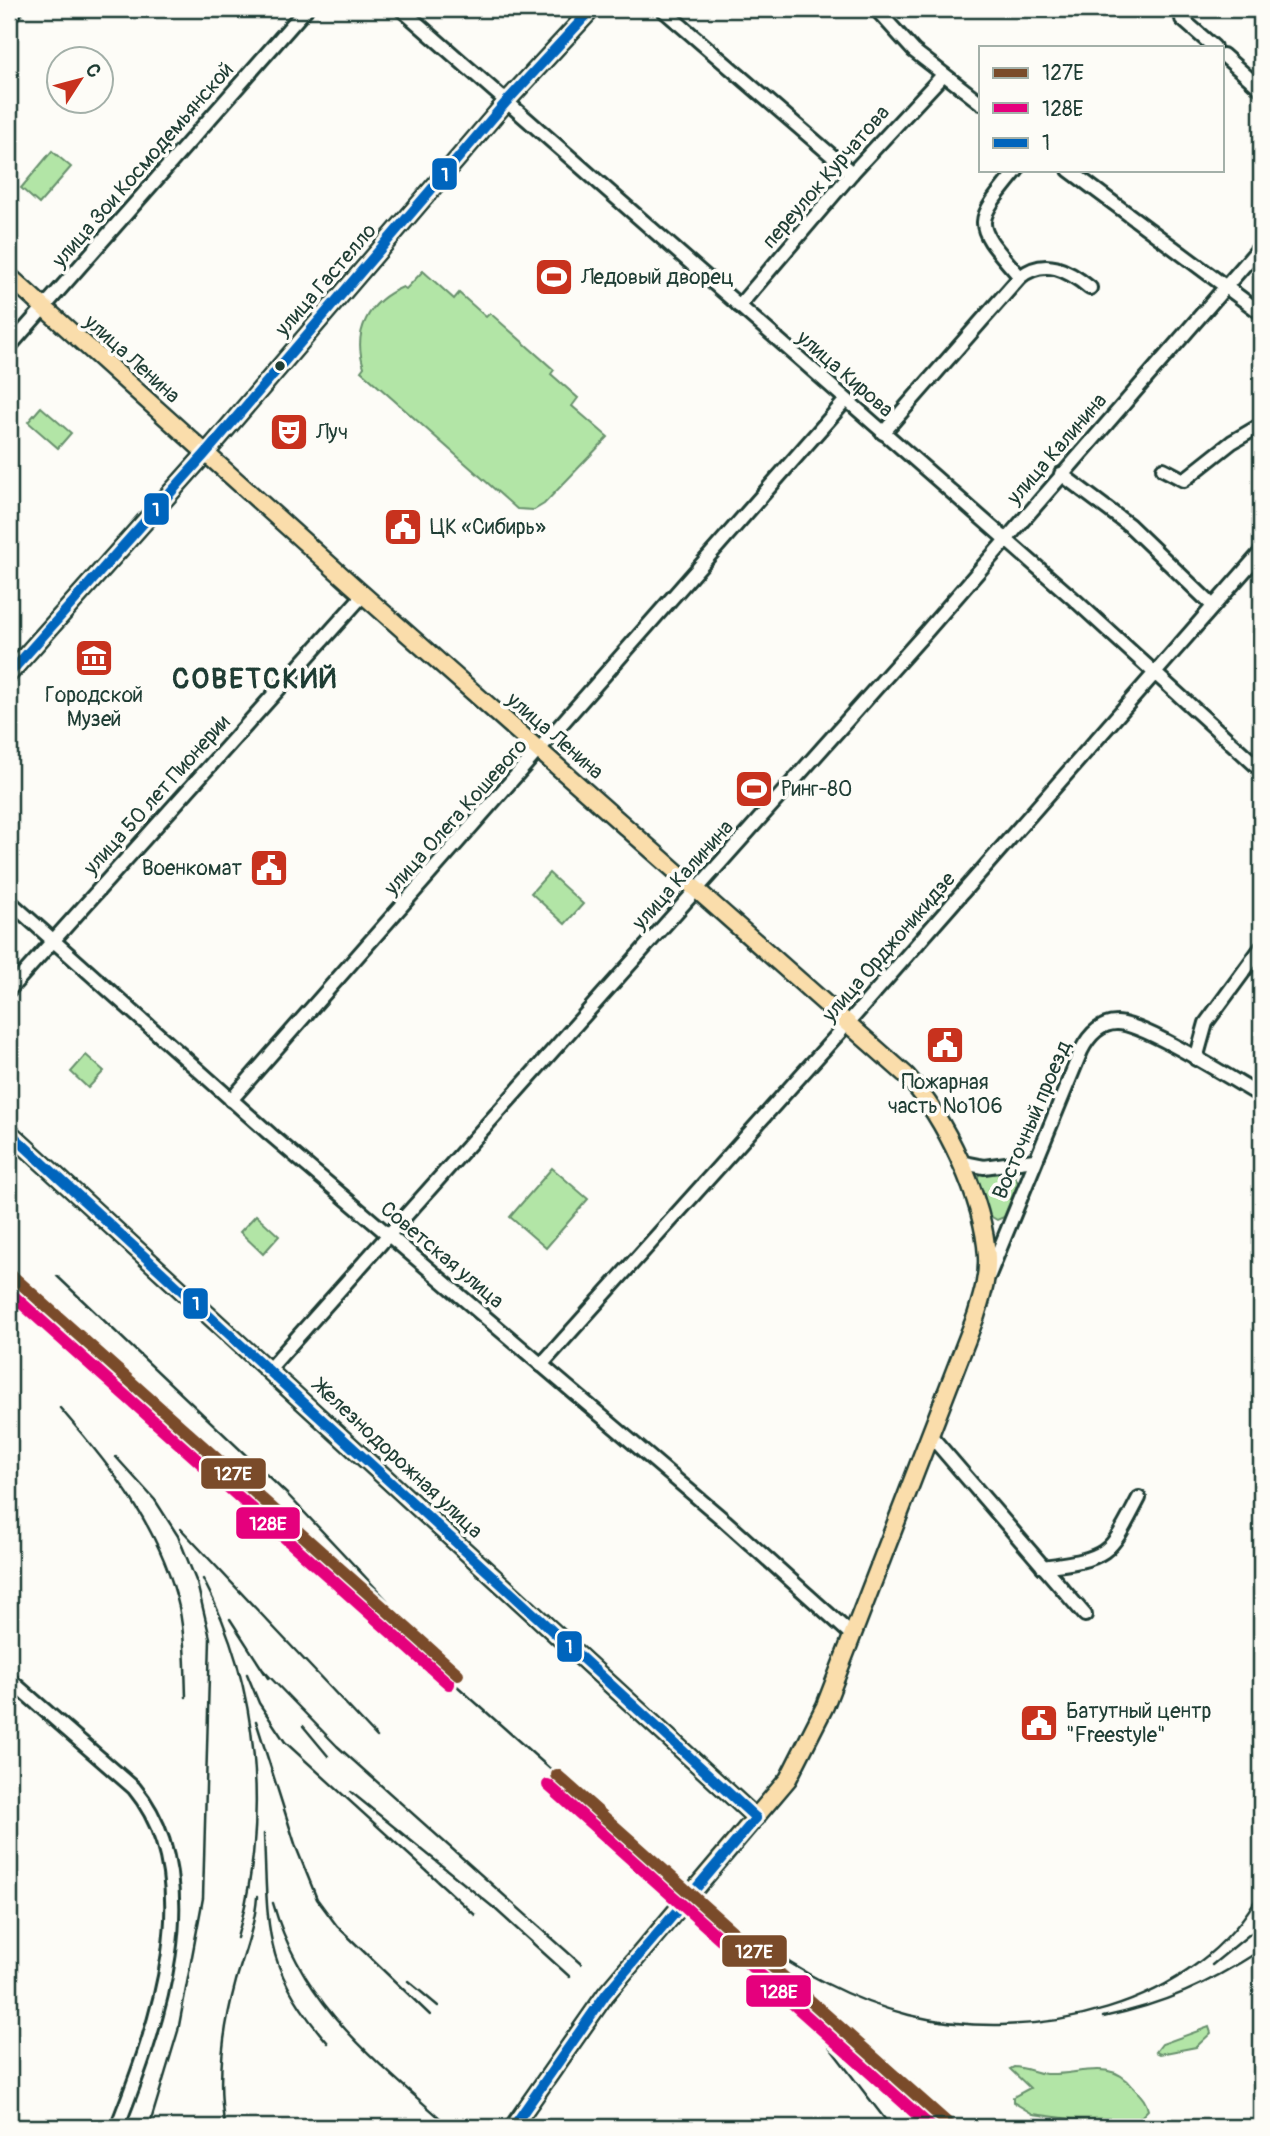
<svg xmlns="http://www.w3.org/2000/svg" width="1270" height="2136" font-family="Pangolin,sans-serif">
<rect width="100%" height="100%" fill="#fdfcf7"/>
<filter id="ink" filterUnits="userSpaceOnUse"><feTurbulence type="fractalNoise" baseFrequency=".0143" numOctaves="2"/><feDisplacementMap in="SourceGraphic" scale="14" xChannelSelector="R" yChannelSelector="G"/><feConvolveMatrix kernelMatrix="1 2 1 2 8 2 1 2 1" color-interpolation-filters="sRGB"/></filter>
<g filter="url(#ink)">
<!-- green -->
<g fill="#b2e5a6" stroke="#68916d" stroke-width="2">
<polygon points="52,151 71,167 39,204 21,188"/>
<path d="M423,271L454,299L459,293L486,317L490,313L554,370L551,374L578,398L572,406L608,437L544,504L534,510L517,509L361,371L364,367C352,331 369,301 403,287L406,289Z"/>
<polygon points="41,407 71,433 58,448 28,422"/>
<polygon points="549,873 583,904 565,924 531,893"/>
<polygon points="86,1055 104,1071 88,1088 71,1072"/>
<polygon points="552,1168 588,1199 546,1248 510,1217"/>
<polygon points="1008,1171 1014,1173 1018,1183 1004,1217 997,1220 987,1214 977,1177 982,1172"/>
<polygon points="256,1215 279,1236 263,1254 240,1232"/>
<polygon points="1209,2027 1211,2033 1196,2047 1160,2054 1156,2052 1162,2044"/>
<path d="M1014,2067C1025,2067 1035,2073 1046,2074C1078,2076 1110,2057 1133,2087C1140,2095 1146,2100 1148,2110L1137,2121L1124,2126L1033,2114L1013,2102V2097L1030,2088L1010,2069Z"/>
</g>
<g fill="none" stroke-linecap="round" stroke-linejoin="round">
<!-- minor casing -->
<g stroke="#1f3d34" stroke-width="18">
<g id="minor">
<polyline points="401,9 1076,601 1261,770"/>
<polyline points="662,9 852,173"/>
<polyline points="876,9 914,51 981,103"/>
<polyline points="9,17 16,9"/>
<polyline points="1182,19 1214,47"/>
<polyline points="1223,55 1261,89"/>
<polyline points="1069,170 1261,313"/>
<path d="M1020,277C1045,257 1068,270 1090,288"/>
<polyline points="739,306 852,173 943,75"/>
<polyline points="9,347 306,9"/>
<path d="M883,433L1020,277C974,223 971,226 1017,170"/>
<polyline points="1163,469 1184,480 1232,442 1261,425"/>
<polyline points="1061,474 1129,525 1213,606"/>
<polyline points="9,901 271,1135 725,1521 853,1636"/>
<polyline points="9,990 363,595"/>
<polyline points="1196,1059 1206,1023 1261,948"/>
<polyline points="231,1100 846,400"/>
<polyline points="959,1162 984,1167 1034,1160"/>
<path d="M989,1275L1081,1051C1088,1037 1099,1023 1117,1023C1144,1023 1233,1080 1261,1096"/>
<polyline points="541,1365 848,1023 1261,552"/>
<polyline points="269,1369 926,632 1261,246"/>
<polyline points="930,1435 1085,1615"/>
<path d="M1043,1567C1109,1558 1109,1556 1139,1498"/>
<path d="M9,1679L134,1788C210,1880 156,2029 117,2127"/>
</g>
</g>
<!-- major casing -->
<g stroke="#1f3d34" stroke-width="21">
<g id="major">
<path d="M9,276L350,583L906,1075C945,1118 984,1199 987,1257C988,1278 982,1296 976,1316L825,1706L788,1779L606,1994L513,2127"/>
<polyline points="9,674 205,454 507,101 592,9"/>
<polyline points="9,1132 756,1818"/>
</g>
</g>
<!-- minor -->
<use href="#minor" stroke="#fdfcf7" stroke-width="12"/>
<!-- major -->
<use href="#major" stroke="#faddab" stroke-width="16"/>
<!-- rail -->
<g stroke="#1f3d34" stroke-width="2.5">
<polyline points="57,1276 288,1495 387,1600"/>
<polyline points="9,1287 557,1775"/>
<path d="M60,1408C111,1467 161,1528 179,1607C185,1636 185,1668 186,1697"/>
<polyline points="116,1457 155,1500 178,1536 197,1583 210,1638 203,1898 178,2031 149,2127"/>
<polyline points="181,1529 377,1737"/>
<path d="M203,1579C260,1687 270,1820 237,1938"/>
<polyline points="230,1619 268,1678"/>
<polyline points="263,1670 337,1746 581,1964"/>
<polyline points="247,1674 259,1703 285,1742 475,1915"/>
<polyline points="256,1721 296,1847 317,1899 337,1926 430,2015"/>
<polyline points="303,1726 328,1756"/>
<polyline points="351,1792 494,1908 570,1977"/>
<path d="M264,1834C268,1928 262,1968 328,2043"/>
<path d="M273,1903C302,2005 375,2060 450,2127"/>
<polyline points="704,1917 824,2040 891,2127"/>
<path d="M752,1937C800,1972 850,2000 909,2015C1032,2045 1198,2009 1261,1890"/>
<polyline points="1212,1965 1261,1925"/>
<polyline points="408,1981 438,2006"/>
<path d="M1103,2017C1165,2004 1208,1984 1261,1950"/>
<polyline points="753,2125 756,2127"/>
<path d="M225,2127C216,2078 223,2029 236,1981C244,1953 255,1926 257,1897"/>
</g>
<!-- bus-1 casing -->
<g stroke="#fdfcf7" stroke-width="16">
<g id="bus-1">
<polyline points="9,674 205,454 507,101 592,9"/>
<polyline points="9,1132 756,1818"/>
<polyline points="513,2127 606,1994 756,1818"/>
</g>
</g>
<!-- bus-1 -->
<use href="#bus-1" stroke="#0065bd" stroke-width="10"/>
<!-- rail-1 casing -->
<g stroke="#fdfcf7" stroke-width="18">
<g id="rail-1">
<polyline points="9,1273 458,1674"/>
<polyline points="557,1775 952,2127"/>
</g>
</g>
<!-- rail-2 casing -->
<g stroke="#fdfcf7" stroke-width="18">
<g id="rail-2">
<polyline points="9,1292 449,1684"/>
<polyline points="548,1785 931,2127"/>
</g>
</g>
<!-- rail-1 -->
<use href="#rail-1" stroke="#7a4b2a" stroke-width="12"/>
<!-- rail-2 -->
<use href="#rail-2" stroke="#e5007d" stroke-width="12"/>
</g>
</g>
<!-- icons -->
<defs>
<g id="stadium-square" transform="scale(2.0125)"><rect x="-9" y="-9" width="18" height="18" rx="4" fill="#c8321e" stroke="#fdfcf7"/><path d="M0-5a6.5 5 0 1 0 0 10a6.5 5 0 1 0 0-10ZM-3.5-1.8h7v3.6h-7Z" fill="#fff"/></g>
<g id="theatre-square" transform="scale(2.0125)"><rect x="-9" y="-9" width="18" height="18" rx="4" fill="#c8321e" stroke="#fdfcf7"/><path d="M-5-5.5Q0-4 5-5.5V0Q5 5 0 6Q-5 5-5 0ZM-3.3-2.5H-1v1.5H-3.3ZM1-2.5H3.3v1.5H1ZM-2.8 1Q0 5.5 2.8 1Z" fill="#fff"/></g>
<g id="civic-square" transform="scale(2.0125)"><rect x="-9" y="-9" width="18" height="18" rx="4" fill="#c8321e" stroke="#fdfcf7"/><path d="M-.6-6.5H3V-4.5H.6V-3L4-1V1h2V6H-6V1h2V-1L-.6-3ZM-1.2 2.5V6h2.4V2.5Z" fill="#fff"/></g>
<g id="museum-square" transform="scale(2.0125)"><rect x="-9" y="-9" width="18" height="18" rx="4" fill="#c8321e" stroke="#fdfcf7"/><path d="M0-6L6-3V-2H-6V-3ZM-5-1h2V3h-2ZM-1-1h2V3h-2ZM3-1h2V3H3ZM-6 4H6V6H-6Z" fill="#fff"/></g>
</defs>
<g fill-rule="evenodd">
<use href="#stadium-square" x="554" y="277"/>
<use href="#theatre-square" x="289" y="432"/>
<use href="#civic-square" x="403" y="527"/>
<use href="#museum-square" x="94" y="658"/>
<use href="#stadium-square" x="754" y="789"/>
<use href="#civic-square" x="269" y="868"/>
<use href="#civic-square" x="945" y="1045"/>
<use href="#civic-square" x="1039" y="1723"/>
</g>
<!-- markers -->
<circle fill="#1f3d34" stroke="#fdfcf7" stroke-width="2.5" cx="280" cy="366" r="6"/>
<g text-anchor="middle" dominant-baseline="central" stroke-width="7" stroke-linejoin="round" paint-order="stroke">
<!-- street labels -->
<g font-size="21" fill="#1f3d34" stroke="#fdfcf7">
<text transform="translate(143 165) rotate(-49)">улица Зои Космодемьянской</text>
<text transform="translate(826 177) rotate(-49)">переулок Курчатова</text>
<text transform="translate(326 280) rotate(-49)">улица Гастелло</text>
<text transform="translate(132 359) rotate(42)">улица Ленина</text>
<text transform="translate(845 374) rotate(41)">улица Кирова</text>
<text transform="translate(1057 449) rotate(-49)">улица Калинина</text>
<text transform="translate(555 736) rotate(41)">улица Ленина</text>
<text transform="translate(157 795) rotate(-48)">улица 50 лет Пионерии</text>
<text transform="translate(456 817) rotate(-48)">улица Олега Кошевого</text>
<text transform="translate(683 875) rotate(-48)">улица Калинина</text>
<text transform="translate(889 947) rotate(-49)">улица Орджоникидзе</text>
<text transform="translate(1032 1120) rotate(-67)">Восточный проезд</text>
<text transform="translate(442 1255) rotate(40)">Советская улица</text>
<text transform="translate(398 1459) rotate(43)">Железнодорожная улица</text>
</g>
<!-- poi labels -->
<g font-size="21" fill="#1f3d34" stroke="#fdfcf7" text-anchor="start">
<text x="581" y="277">Ледовый дворец</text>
<text x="316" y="432">Луч</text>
<text x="430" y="527">ЦК «Сибирь»</text>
<text x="94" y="695" text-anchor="middle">Городской<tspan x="94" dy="24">Музей</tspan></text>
<text x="781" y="789">Ринг-80</text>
<text x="242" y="868" text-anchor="end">Военкомат</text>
<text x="945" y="1082" text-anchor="middle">Пожарная<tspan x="945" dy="24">часть №106</tspan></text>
<text x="1066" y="1711">Батутный центр<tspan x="1066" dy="24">"Freestyle"</tspan></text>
</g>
<!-- district labels -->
<g font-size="28" font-weight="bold" letter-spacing="2" fill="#1f3d34" stroke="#fdfcf7">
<text x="255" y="679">СОВЕТСКИЙ</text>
</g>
</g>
<g stroke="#fdfcf7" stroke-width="2.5">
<rect x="431" y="157" width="27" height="34" rx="7" fill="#0065bd"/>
<rect x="143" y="492" width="27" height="34" rx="7" fill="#0065bd"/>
<rect x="182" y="1287" width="27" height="33" rx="7" fill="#0065bd"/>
<rect x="200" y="1457" width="67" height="33" rx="7" fill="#7a4b2a"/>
<rect x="235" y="1506" width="66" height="34" rx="7" fill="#e5007d"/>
<rect x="556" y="1630" width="27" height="33" rx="7" fill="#0065bd"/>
<rect x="721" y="1934" width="67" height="34" rx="7" fill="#7a4b2a"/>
<rect x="745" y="1974" width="67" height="34" rx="7" fill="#e5007d"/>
</g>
<g font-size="19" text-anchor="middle" font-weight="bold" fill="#fff">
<text x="445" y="181">1</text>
<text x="156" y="516">1</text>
<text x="196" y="1310">1</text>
<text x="233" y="1480">127Е</text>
<text x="268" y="1530">128Е</text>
<text x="569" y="1653">1</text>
<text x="754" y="1958">127Е</text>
<text x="779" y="1998">128Е</text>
</g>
<!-- margin -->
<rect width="1270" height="2136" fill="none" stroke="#fdfcf7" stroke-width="35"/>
<rect x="18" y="18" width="1235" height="2101" fill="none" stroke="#1f3d34" stroke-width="2.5" filter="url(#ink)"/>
<!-- legend -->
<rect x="979" y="46" width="245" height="126" fill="#fdfcf7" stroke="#a4b0a9" stroke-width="2"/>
<rect x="993" y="68" width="35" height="10" fill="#7a4b2a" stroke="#a4b0a9" stroke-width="2"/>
<text x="1042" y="80" font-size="21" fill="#1f3d34">127Е</text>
<rect x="993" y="103" width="35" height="10" fill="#e5007d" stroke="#a4b0a9" stroke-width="2"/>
<text x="1042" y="116" font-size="21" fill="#1f3d34">128Е</text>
<rect x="993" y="138" width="35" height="10" fill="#0065bd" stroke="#a4b0a9" stroke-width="2"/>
<text x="1042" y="150" font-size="21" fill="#1f3d34">1</text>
<!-- north arrow -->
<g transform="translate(80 80) rotate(54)"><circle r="33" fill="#fdfcf7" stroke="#a4b0a9" stroke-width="2"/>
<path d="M0-5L12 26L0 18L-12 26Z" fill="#c8321e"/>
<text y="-10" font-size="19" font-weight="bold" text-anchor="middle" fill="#1f3d34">С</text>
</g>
</svg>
